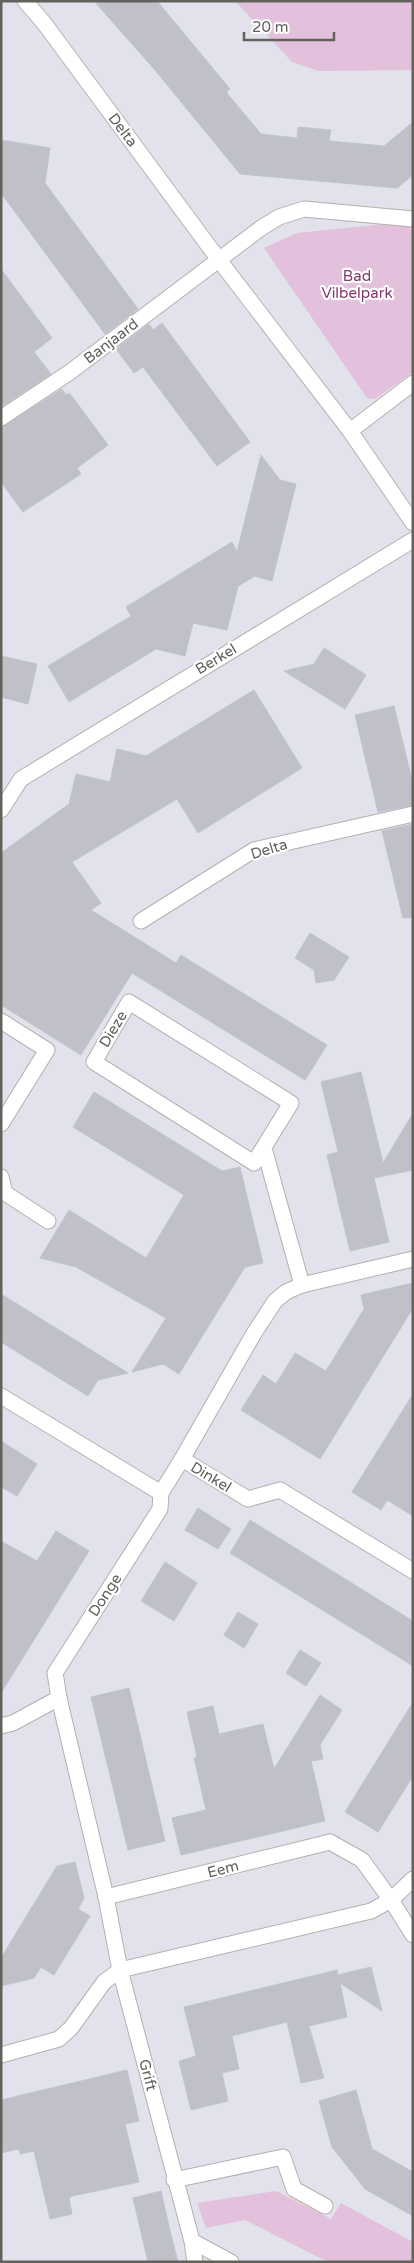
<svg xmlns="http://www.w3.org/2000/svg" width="414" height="2263" font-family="'Varela Round',sans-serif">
<rect width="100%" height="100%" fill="#e2e2ed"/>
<!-- green -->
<g fill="#e3c0dc">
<polygon points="235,1 413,1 413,70 318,71 292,62"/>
<polygon points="413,221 413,372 375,399 367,398 264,248 297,233"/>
<polygon points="276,2191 331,2219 341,2203 413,2242 413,2262 328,2262 245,2220 206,2228 197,2203"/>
</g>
<!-- building -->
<g fill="#bfc0c8" stroke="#c1c3d1">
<polygon points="94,1 157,1 230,89 226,92 261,134 297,138 298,127 331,130 329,141 384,146 413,122 413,175 397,188 240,174 155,70"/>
<polygon points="1,140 50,148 45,183 138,309 105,334 1,193"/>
<polygon points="1,269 52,338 34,352 51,374 1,407"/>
<polygon points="162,323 250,442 217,466 143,367 134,373 116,349 149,324 153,330"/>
<polygon points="62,389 66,395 69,393 74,399 108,445 77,468 81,474 23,512 1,482 1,427"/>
<polygon points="261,455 280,480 296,484 272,581 255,576 238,586 227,630 193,623 185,656 156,649 69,702 48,666 131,616 126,607 232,542 237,552"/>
<polygon points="324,648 366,675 345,709 284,671 314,664"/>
<polygon points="1,656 37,664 28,704 1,697"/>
<polygon points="254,690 302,768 198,833 177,799 72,862 101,903 91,910 176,963 181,955 327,1045 305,1080 132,973 81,1055 1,1005 1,853 69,804 76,774 110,782 117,749 146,756"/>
<polygon points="394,706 413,784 413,805 378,812 355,715"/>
<polygon points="413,824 413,917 403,918 382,831"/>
<polygon points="310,933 349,957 334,980 316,983 314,970 295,958"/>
<polygon points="361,1072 383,1163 413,1113 413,1170 374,1178 389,1242 350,1251 327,1155 338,1152 321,1082"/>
<polygon points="94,1092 222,1171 240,1167 263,1263 245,1267 179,1374 163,1364 132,1372 166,1318 76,1267 40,1258 69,1210 146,1258 184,1195 73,1127"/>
<polygon points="413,1283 413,1308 320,1459 241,1410 263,1375 276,1384 295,1353 326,1371 364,1309 361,1295"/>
<polygon points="1,1294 88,1348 128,1373 98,1380 88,1396 1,1342"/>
<polygon points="413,1394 413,1516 387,1500 381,1510 352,1492"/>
<polygon points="1,1441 37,1464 17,1496 1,1487"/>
<polygon points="198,1508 231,1529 218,1549 185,1530"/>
<polygon points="250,1520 413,1621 413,1666 230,1553"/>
<polygon points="56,1531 89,1551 1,1693 1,1541 37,1561"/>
<polygon points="165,1562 197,1583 174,1621 141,1601"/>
<polygon points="238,1612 258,1624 244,1648 224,1635"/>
<polygon points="300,1650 321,1663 306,1686 286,1673"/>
<polygon points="129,1688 165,1841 128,1850 91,1697"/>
<polygon points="320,1695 342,1710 320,1745 323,1759 311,1761 325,1821 181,1855 172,1818 206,1810 194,1758 197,1757 187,1712 213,1706 219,1734 263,1724 274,1769"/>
<polygon points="413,1702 413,1776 378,1832 345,1812"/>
<polygon points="75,1862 84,1898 78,1909 90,1916 54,1975 41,1967 34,1978 1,1986 1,1958 57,1866"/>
<polygon points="371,1967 382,2011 340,1983 347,2017 309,2026 324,2078 301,2083 287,2022 232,2036 239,2069 222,2073 228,2101 191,2110 179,2061 196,2056 184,2007 337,1970 338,1975"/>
<polygon points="127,2070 139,2121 125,2124 139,2182 72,2196 69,2198 72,2214 50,2219 34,2151 20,2154 19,2149 1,2153 1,2100"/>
<polygon points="356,2090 372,2149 413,2172 413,2216 365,2189 332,2147 319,2101"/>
<polygon points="161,2191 170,2231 178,2262 148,2262 133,2198"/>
</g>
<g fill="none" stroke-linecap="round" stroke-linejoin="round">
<!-- street casing -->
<g stroke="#b2b1ac" stroke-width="17">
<g id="street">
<polyline points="1,418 70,372 261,228 279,217 304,209 413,219"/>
<polyline points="350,431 413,383"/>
<polyline points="1,810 21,779 413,540"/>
<polyline points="141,921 254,850 413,814"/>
<polygon points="129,1002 291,1103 254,1163 94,1062"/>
<polyline points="1,1021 47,1050 1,1124"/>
<polyline points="264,1148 302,1285"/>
<polyline points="1,1177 5,1193 48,1221"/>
<polyline points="1,1396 161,1493 182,1459 248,1499 280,1490 413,1571"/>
<polyline points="182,1459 253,1335 275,1301 286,1292 302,1285 413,1259"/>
<polyline points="1,1726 13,1723 59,1698"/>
<polyline points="106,1897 59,1698 55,1673 160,1509 161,1493"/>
<polyline points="1,2055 59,2039 71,2028 104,1982 120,1970 371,1911 391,1900 413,1879"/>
<polyline points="174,2180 283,2157 294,2189 325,2206"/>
<polyline points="192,2241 195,2262"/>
<polyline points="231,2262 192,2241 120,1970 106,1897 330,1842 362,1860 391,1900 413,1935"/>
</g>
</g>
<!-- secondary casing -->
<g stroke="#b5b4ad" stroke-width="17">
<polyline id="secondary" points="25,1 44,23 219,260 350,431 413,523"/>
</g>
<!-- street -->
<use href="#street" stroke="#fff" stroke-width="15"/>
<!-- secondary -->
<use href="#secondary" stroke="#fff" stroke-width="15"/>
</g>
<g text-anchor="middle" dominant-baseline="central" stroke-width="4.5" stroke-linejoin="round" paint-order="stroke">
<!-- street labels -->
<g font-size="15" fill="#62615b" stroke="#fff">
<text transform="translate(123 130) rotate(53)">Delta</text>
<text transform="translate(111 341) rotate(-37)">Banjaard</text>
<text transform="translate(216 659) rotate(-31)">Berkel</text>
<text transform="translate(269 849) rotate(-17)">Delta</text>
<text transform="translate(113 1029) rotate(-59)">Dieze</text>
<text transform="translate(211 1477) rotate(31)">Dinkel</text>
<text transform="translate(105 1595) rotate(-57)">Donge</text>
<text transform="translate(223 1869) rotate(-14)">Eem</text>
<text transform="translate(148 2075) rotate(75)">Grift</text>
</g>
<!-- park labels -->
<g font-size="15" fill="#833970" stroke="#fff">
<text x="357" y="276">Bad<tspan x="357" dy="17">Vilbelpark</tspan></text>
</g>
</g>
<!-- border -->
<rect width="414" height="2263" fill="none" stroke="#62615b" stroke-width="5"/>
<!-- scale -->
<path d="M244 32v8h90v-8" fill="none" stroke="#62615b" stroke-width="2.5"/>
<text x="252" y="32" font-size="15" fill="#62615b" stroke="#ffffff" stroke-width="4" paint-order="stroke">20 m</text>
</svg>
